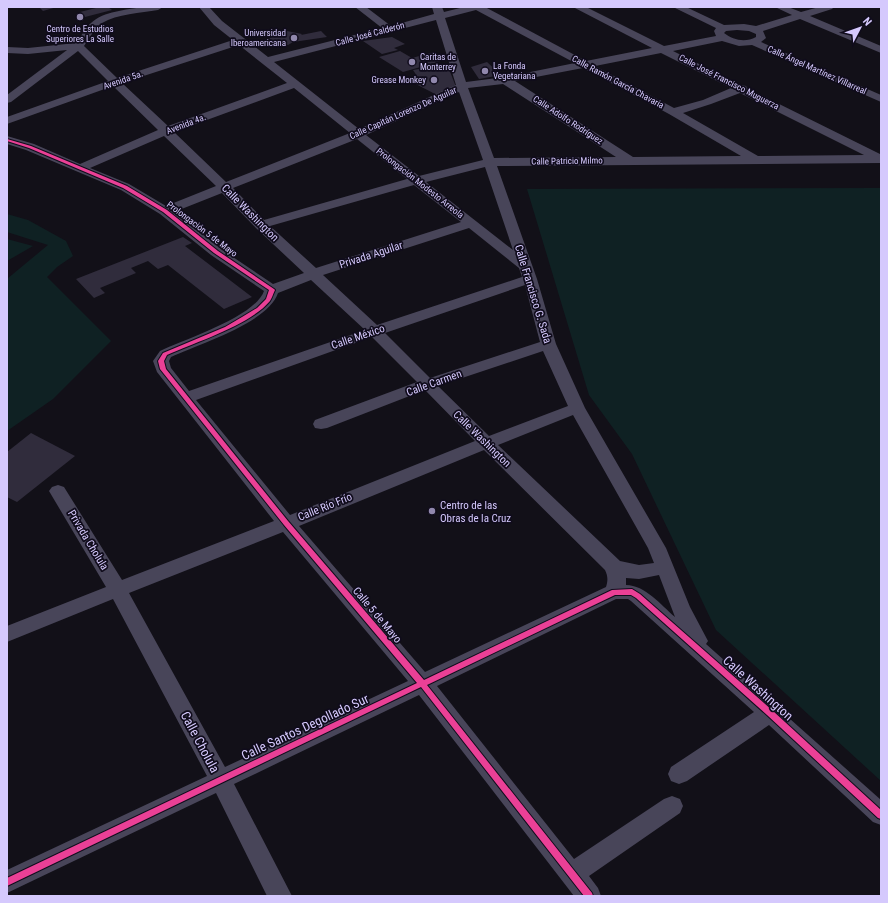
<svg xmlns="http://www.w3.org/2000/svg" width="888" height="903" font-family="'Roboto Condensed',sans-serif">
<rect width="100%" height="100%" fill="#121018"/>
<!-- green -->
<g fill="#0f2123">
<polygon points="881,188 881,781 716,630 632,454 589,395 527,189"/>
<polygon points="7,214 28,220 66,241 73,256 57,267 47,277 111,341 53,399 7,431 7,279 48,245 7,232"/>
<polygon points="7,239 33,246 7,261"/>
</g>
<!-- building -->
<g fill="#302c3c">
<polygon points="39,7 57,7 43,11"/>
<polygon points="100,7 108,7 112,10 85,17 80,12"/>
<polygon points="287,31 302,34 301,35 321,31 327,37 293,42 288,45 274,43 277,41 268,39 279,33 283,34"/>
<polygon points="392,37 405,44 394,48 398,50 382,54 363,41"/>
<polygon points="400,51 412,58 434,52 441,57 438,58 441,61 428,65 426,63 421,64 424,66 403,72 379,57"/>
<polygon points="487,62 501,75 479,79 471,67"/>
<polygon points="447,64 456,87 437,95 410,81 419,79 413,70"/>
<polygon points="183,237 192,243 185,246 252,297 224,309 168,265 158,269 148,261 131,268 136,273 100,288 105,293 94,298 76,279"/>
<polygon points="31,433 75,456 17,502 7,497 7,452"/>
</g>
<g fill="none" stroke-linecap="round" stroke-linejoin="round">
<!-- minor -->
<path fill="#484559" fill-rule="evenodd" d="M143,7H163L158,10C141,13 117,14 102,23C94,28 90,38 84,46L117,78L233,40L214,25L199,7H209L222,21L268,57L382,28L355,7H366L391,26L434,14L432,7H442L444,12L464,7H485L586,61L652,48L573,7H586L664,46L716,36L714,31L716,28L673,7H686L724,25L744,24L756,26L792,15L775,7H788L801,12L819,7H834L832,9L810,16L881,46V53L800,19L763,31L766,38L761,42L881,95V102L752,45L739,46L722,41L673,51L741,85L746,86L747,88L880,154L881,163L497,166L537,279L556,344L585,408L666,548L690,607L708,641L706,644L881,800V825L873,822L769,725L687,781L679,784L671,781L668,774L671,767L754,712L631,601L628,599H616L437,686L574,859L664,799L672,796L680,799L683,806L680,813L589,876L598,888L601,896H574L419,695L234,784L292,896H267L216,793L7,893V870L207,776L113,599L7,642V626L106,587L49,491L52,487L58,485L64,487L122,580L274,521L157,372L153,361L160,351C185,339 255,317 264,291L211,255L160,214L121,190L26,150L7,144V136L34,144L80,164L158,130L113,86L7,124V117L108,81L78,51L11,102L7,103V95L67,50L28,54L7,53V47L28,48L76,43C81,37 85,28 91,23C104,11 126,10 143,7ZM476,10L575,63L505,77L466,82L445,18ZM436,20L456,85L359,129L274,62ZM737,30L749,31L756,34V37C745,43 733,40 724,33L726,31ZM239,45L287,83L168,126L122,83ZM661,53L731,88L703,100L674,108L595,66ZM583,68L669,114L741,156L633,157L515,81ZM503,84L616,157L494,158L468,88ZM294,88L350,133L226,182L174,132ZM459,92L483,160L419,176L366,135ZM740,93L864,155L758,156L683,113L711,104ZM164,136L216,186L166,206L129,184L90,168ZM357,139L407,179L264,220L233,188ZM485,167L513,250L426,182ZM414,185L461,222L316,268L270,226ZM222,193L256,228L304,273L273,284L221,249L174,212ZM469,228L519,268L522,277L377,325L323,275ZM311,280L365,330L189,391L171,368L169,361L171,357C199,344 268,323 278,293ZM525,285L540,342L430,378L385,333ZM372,337L417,382L315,420L313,424L315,428L321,429L327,428L425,390L475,441L290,515L196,400ZM543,351L568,406L489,436L438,386ZM573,415L648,548L654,563L639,565L620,561L498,445ZM484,450L605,570C608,576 608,581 606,587L425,672L299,526ZM283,532L408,681L225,767L129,593ZM659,575L675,617C661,605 645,585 626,585V578L639,579Z"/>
<!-- cycleway casing -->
<g stroke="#100c1c" stroke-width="2">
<path id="cycleway" d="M7,139L31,146L127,186L167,210L218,251L274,289L275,290C273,294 272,298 270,301C250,325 196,342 167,355L164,361L166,369L288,521L424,680L612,590L632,589L640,594L773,711L881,810V819L878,818L767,715L636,598L631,595H615L427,685L592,893L593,896H584L421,687L7,886V878L417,683L284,525L160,369L158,361L163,353L225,327L242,317L257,308L266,299L269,290L214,253L163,212L123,188L29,148L7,141Z"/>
</g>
<!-- cycleway -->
<use href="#cycleway" fill="#ea4096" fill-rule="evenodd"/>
</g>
<!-- markers -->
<g fill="#9188ad" stroke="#100c1c" stroke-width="1.5">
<circle cx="80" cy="17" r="4"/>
<circle cx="294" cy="38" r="4"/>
<circle cx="412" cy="62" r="4"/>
<circle cx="485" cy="71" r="4"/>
<circle cx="434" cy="80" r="4"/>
<circle cx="432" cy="511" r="4"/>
</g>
<g text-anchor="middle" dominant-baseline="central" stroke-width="3.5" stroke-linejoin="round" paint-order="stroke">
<!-- far-poi labels -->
<g font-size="9" fill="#d5c9fd" stroke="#100c1c" text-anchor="end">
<text x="80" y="29" text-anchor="middle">Centro de Estudios<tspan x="80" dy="10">Superiores La Salle</tspan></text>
<text x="286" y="33">Universidad<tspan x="286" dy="10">Iberoamericana</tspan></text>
<text x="420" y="57" text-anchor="start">Caritas de<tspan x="420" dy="10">Monterrey</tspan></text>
<text x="493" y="66" text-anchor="start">La Fonda<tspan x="493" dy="10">Vegetariana</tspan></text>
<text x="426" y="80">Grease Monkey</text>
</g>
<!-- far-street labels -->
<g font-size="9" fill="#d5c9fd" stroke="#100c1c">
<text transform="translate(370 34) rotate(-15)">Calle José Calderón</text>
<text transform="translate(817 70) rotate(24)">Calle Ángel Martínez Villarreal</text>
<text transform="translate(123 80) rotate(-19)">Avenida 5a.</text>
<text transform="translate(618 82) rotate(28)">Calle Ramón García Chavaria</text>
<text transform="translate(729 82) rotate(27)">Calle José Francisco Muguerza</text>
<text transform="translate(403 113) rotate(-24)">Calle Capitán Lorenzo De Aguilar</text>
<text transform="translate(568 120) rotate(33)">Calle Adolfo Rodríguez</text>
<text transform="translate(186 124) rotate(-21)">Avenida 4a.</text>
<text transform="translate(567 161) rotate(-1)">Calle Patricio Milmo</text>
<text transform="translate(420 183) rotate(38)">Prolongación Modesto Arreola</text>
<text transform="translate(202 229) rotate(37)">Prolongación 5 de Mayo</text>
</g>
<!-- street labels -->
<g font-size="11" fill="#d5c9fd" stroke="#100c1c">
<text transform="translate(250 213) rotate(45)">Calle Washington</text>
<text transform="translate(371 255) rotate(-18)">Privada Aguilar</text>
<text transform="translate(533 294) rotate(73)">Calle Francisco G. Sada</text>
<text transform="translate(358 337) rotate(-19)">Calle México</text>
<text transform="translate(434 383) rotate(-20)">Calle Carmen</text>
<text transform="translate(482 439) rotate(44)">Calle Washington</text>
<text transform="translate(325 507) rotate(-22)">Calle Río Frío</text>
<text transform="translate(88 540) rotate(59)">Privada Cholula</text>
<text transform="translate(377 615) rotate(50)">Calle 5 de Mayo</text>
</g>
<!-- poi labels -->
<g font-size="11" fill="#d5c9fd" stroke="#100c1c" text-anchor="start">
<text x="440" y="505">Centro de las<tspan x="440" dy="13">Obras de la Cruz</tspan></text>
</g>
<!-- near-street labels -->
<g font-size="13" fill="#d5c9fd" stroke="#100c1c">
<text transform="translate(758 688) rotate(42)">Calle Washington</text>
<text transform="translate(305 727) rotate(-25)">Calle Santos Degollado Sur</text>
<text transform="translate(200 742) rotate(62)">Calle Cholula</text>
</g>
</g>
<!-- border -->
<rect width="888" height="903" fill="none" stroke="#d5c9fd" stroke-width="16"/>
<!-- north arrow -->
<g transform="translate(860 28) rotate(49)" stroke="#100c1c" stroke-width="3" paint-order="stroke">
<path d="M0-3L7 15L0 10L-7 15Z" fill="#d5c9fd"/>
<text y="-6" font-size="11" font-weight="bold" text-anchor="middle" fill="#d5c9fd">N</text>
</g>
</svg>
